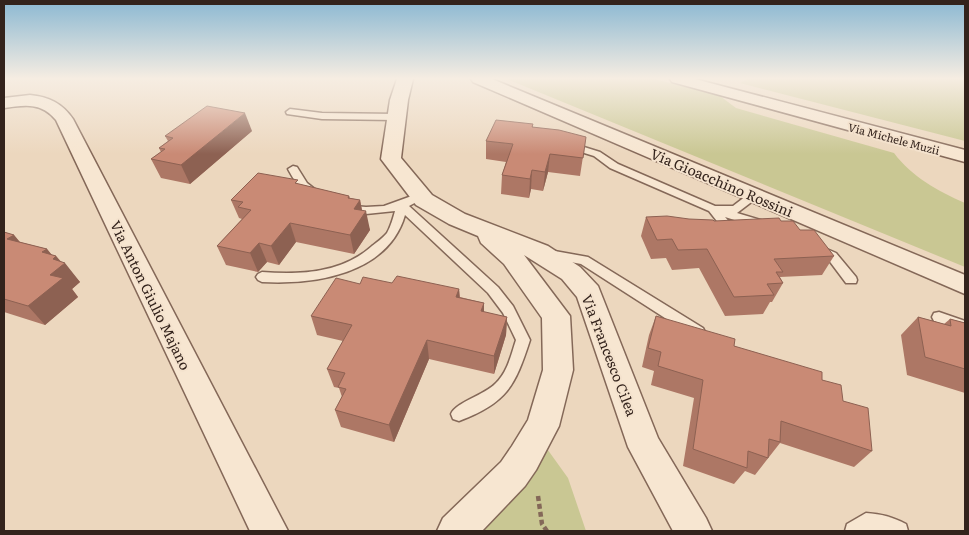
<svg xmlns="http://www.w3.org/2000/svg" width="969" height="535" font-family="Literata,serif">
<rect width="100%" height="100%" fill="#ecd7be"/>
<!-- green -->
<g fill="#c9c793">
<path d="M507,79H655L720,96L736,108L894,153C912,177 938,191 965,203V267Z"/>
<polygon points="748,79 965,79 965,141 740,83"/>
<polygon points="545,446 568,478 586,531 477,531 498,510"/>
</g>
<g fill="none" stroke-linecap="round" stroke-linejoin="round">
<!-- service casing -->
<g stroke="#846858" stroke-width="3">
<g id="service">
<polygon points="290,109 322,113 396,114 400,117 396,120 322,119 287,114 286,112"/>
<polygon points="568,142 600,152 618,164 715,206 733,206 750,193 758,193 759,195 758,197 737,213 767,222 769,225 763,229 725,217 732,225 727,233 717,236 713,235 711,232 720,225 709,211 610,168 594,156 565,147 563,145"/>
<path d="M293,166L297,167L307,183L321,194L320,196C305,200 294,180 288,169Z"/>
<path d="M420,193L424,194L425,196L424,198L409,206L498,287L513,306L530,340C515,386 507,403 459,421L453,419L451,414C456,402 485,395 496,383C508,371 511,355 516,340L503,313L488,293L405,215C388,274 315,285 262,282L258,280L256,277L258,274L262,272C301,275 342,273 372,246C377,242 383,238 387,233C391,226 393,218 395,211L366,214L342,209L340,207L342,205L366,207L384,206Z"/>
<polygon points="820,246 836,253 856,277 857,280 856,283 846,283 828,259 814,250"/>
<polygon points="549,250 588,257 703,328 705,332 703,336 698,338 693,336 581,264 545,257 543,254"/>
<polygon points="939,312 965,321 965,332 934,321 932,317 934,313"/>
<path d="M866,513C882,514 892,517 906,524L908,531H845L847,524Z"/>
</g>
</g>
<!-- minor casing -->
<g stroke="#846858" stroke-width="3">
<g id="minor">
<polygon points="397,79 413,79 408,100 401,158 432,195 465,214 548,246 580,267 598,286 658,438 706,518 712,531 673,531 628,447 577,297 562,279 524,255 570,316 573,370 559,426 536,470 525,486 482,531 437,531 443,518 501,462 512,446 528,420 543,370 542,318 504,264 481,243 478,236 449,224 416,205 381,159 390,100"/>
<polygon points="471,79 492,79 965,275 965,294 473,82"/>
<polygon points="670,79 695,79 965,150 965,162 672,82"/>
<path d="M30,95C49,97 62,103 73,119L288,531H250L56,120C41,102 25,105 4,108V98Z"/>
</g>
</g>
<!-- path -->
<polyline stroke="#846858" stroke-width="4.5" stroke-dasharray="5 3" stroke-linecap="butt" points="538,496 542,524 547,531"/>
<!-- service -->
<use href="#service" fill="#f7e6d1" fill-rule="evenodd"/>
<!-- minor -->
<use href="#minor" fill="#f7e6d1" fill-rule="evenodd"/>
</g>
<!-- wall -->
<g fill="#ad7765">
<polygon points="533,124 533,127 586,137 580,176 548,172 543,191 531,189 529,198 501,194 502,175 506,162 486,159 486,141"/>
<polygon points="252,131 190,184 161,178 151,159 161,152 159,148 168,141 165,136"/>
<polygon points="299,184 349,196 350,198 360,200 362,210 370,230 354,254 296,242 279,265 267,262 258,272 226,265 217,246 242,219 239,218 231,200"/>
<polygon points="646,217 714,221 781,221 800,230 834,256 822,275 780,277 783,283 772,302 770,302 763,314 725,316 699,268 672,270 666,258 651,259 641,236"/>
<polygon points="4,232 14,235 20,242 47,249 52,255 56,256 80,282 72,289 78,297 45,325 4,312"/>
<polygon points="392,283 459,289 460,297 484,303 484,312 507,317 506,335 494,374 429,359 394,442 341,427 335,410 342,397 339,388 334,387 327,369 343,341 317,335 311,316 360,284"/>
<polygon points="656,316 822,380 843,401 872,451 854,467 780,443 755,475 745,471 734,484 683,466 694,398 651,385 654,371 642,367 649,335"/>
<polygon points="918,317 944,324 950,319 965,323 965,393 907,375 901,335"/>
</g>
<!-- shaded-wall -->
<g fill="#8d6152">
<polygon points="245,113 252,131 190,184 181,165"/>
<polygon points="550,154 548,172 543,191 545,172"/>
<polygon points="532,170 531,189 529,198 530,179"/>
<polygon points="360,200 363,216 366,211 370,230 354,254 350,235 354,209"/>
<polygon points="290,223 296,242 279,265 271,246"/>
<polygon points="14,235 29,254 7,239"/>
<polygon points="259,243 267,262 258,272 250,253"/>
<polygon points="47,249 54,258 56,256 63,265 65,263 80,282 72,289 78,297 45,325 28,306 50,275 42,252"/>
<polygon points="459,289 460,308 456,297"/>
<polygon points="484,303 484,322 481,311"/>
<polygon points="507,317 506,335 494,374 494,356"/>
<polygon points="427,340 429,359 394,442 389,425"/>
</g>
<!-- building -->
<g fill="#c98a75" stroke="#8d6152">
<polygon points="207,106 245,113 181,165 151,159 165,149 159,148 173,138 165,136"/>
<polygon points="496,120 533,124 532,127 559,130 586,137 583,158 550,154 545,172 532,170 530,179 502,175 513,144 486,141"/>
<polygon points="258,173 298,180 295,183 349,196 348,198 360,200 354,209 366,211 350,235 290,223 271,246 259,243 250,253 217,246 251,210 238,207 243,202 231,200"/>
<polygon points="667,216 689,219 713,220 714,221 779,218 781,221 793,221 800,230 814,230 834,256 774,259 783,272 776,272 783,283 767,284 774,295 734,297 707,249 678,250 672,239 657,240 646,217"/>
<polygon points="4,232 14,235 7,239 47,249 42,252 56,256 53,259 65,263 50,275 63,278 28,306 4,299"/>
<polygon points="397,276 459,289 456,297 484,303 481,311 507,317 494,356 427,340 389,425 335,410 346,389 338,387 345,373 327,369 352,325 311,316 336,278 360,284 363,277 392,283"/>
<polygon points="656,316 735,339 734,346 822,372 822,380 841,385 843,401 868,408 872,451 781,421 780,442 769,439 768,458 748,451 747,468 693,449 703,380 658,366 661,352 648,348"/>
<polygon points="918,317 951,326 950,319 965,323 965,369 925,357"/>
</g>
<!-- sky -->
<linearGradient id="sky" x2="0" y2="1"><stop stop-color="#8bb8d2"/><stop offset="0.51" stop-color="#f6ede2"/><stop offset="1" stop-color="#f6ede2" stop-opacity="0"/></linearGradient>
<rect width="969" height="154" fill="url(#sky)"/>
<g text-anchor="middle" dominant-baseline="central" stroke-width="4" stroke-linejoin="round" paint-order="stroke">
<!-- far-street labels -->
<g font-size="11" fill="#33231c" stroke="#f4e2cd">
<text transform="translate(894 138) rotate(15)">Via Michele Muzii</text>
</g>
<!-- street labels -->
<g font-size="14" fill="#33231c" stroke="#f4e2cd">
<text transform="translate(722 182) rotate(23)">Via Gioacchino Rossini</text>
<text transform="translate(151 295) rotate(64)">Via Anton Giulio Majano</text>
<text transform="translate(610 355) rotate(69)">Via Francesco Cilea</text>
</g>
</g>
<!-- border -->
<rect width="969" height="535" fill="none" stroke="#33231c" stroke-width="10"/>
</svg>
